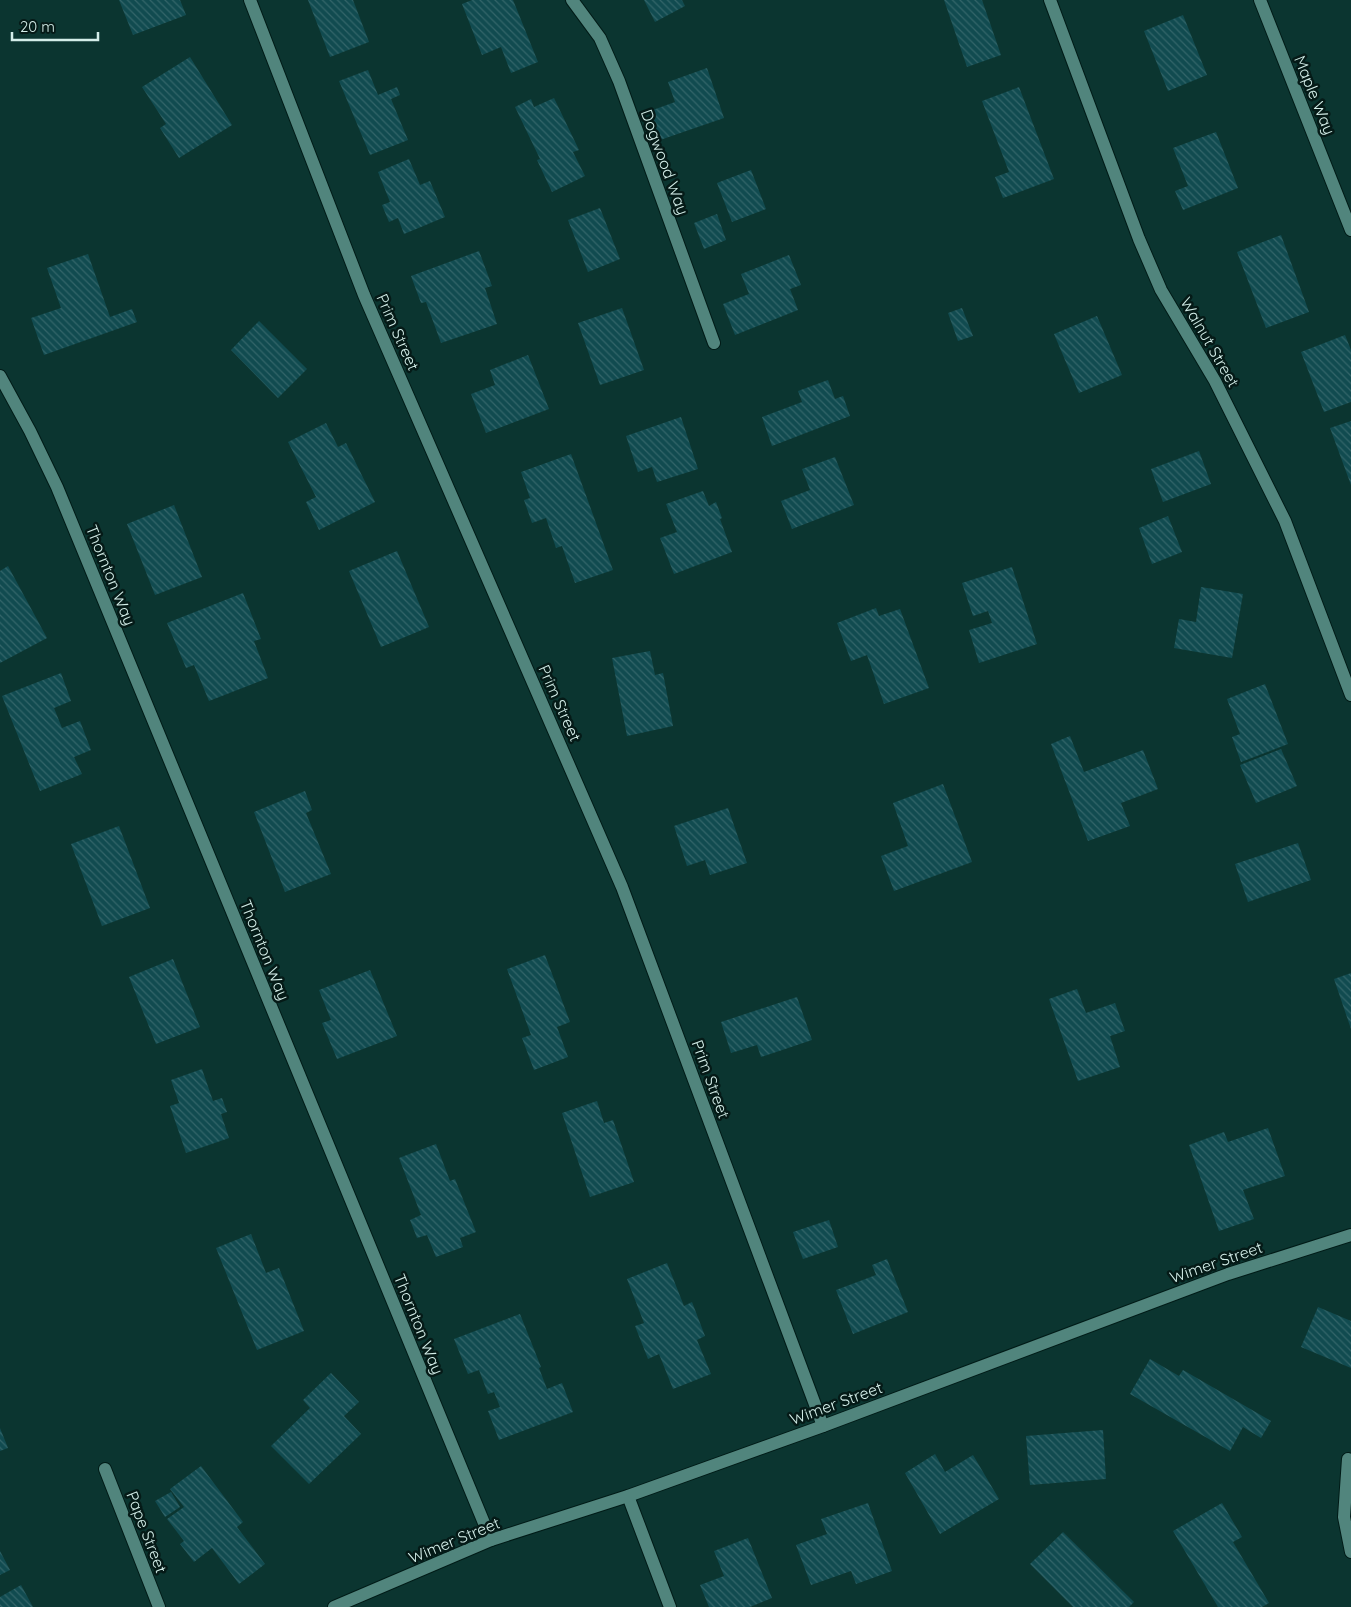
<svg xmlns="http://www.w3.org/2000/svg" width="1351" height="1607" font-family="Quicksand,sans-serif">
<defs>
<pattern id="building-back-hatch" width="6" height="6" patternUnits="userSpaceOnUse" patternTransform="scale(1.25)"><rect width="6" height="6" fill="#114b50"/><path d="M-1 5l2 2M0 0l6 6M5-1l2 2" fill="none" stroke="#336569"/></pattern>
</defs>
<rect width="100%" height="100%" fill="#0b3530"/>
<!-- building -->
<g fill="url(#building-back-hatch)">
<polygon points="119,0 180,0 186,15 133,35"/>
<polygon points="308,0 353,0 369,42 330,57"/>
<polygon points="472,0 513,0 538,62 511,73 501,47 482,55 462,4"/>
<polygon points="644,0 682,0 685,6 655,22"/>
<polygon points="944,0 982,0 1001,55 967,67"/>
<polygon points="1183,15 1207,75 1168,91 1144,31"/>
<polygon points="190,57 232,125 179,158 160,128 166,124 142,87"/>
<polygon points="707,68 724,118 660,140 650,111 675,102 668,82"/>
<polygon points="368,70 378,95 397,87 400,95 391,99 408,140 370,155 339,81"/>
<polygon points="1019,87 1054,179 1003,198 995,177 1009,172 982,101"/>
<polygon points="554,98 579,150 573,152 585,176 552,192 537,160 540,159 515,107 531,99 534,107"/>
<polygon points="1216,132 1238,188 1183,210 1175,191 1188,186 1173,148"/>
<polygon points="409,159 420,185 430,181 445,217 404,234 398,218 389,222 382,205 390,202 378,172"/>
<polygon points="751,170 766,209 732,222 717,183"/>
<polygon points="600,208 620,259 588,272 568,220"/>
<polygon points="717,214 726,240 704,249 694,223"/>
<polygon points="1281,235 1309,312 1266,328 1237,252"/>
<polygon points="479,251 492,286 485,288 497,324 441,343 426,302 421,303 411,276"/>
<polygon points="88,254 110,317 132,309 137,322 44,355 31,318 61,308 47,268"/>
<polygon points="789,255 801,285 790,289 798,310 735,335 723,304 749,294 741,274"/>
<polygon points="622,308 644,370 600,385 578,323"/>
<polygon points="962,308 973,336 958,341 948,313"/>
<polygon points="1097,316 1122,375 1079,393 1054,334"/>
<polygon points="259,321 307,369 278,398 231,350"/>
<polygon points="1345,335 1351,350 1351,402 1324,412 1301,352"/>
<polygon points="528,355 549,409 486,433 471,394 495,385 490,370"/>
<polygon points="828,380 835,399 843,396 850,416 772,446 762,417 802,402 798,391"/>
<polygon points="681,417 698,469 657,482 652,467 638,472 626,436"/>
<polygon points="1351,421 1351,485 1330,428"/>
<polygon points="326,423 338,447 346,443 375,502 319,530 306,502 316,497 288,442"/>
<polygon points="1199,451 1211,484 1163,502 1151,469"/>
<polygon points="571,454 613,570 575,583 562,546 556,548 546,518 532,523 524,500 530,498 521,472"/>
<polygon points="835,457 854,505 792,529 781,501 810,490 802,469"/>
<polygon points="703,491 709,506 716,502 722,518 720,519 732,552 674,574 660,538 677,532 666,504"/>
<polygon points="174,505 202,577 155,595 127,524"/>
<polygon points="1168,516 1182,552 1152,564 1139,528"/>
<polygon points="397,551 429,627 381,647 349,571"/>
<polygon points="8,566 47,638 0,663 0,571"/>
<polygon points="1012,567 1037,644 979,663 969,630 992,623 988,611 973,616 962,583"/>
<polygon points="1201,587 1243,594 1232,658 1174,648 1179,619 1196,622"/>
<polygon points="243,593 261,639 254,641 268,678 209,701 194,665 186,668 167,623"/>
<polygon points="876,608 879,616 900,609 929,688 884,704 867,655 851,661 837,623"/>
<polygon points="650,651 655,675 663,673 673,726 627,736 612,658"/>
<polygon points="61,673 71,701 54,708 62,728 80,721 91,750 74,757 82,774 40,791 2,696"/>
<polygon points="1265,684 1288,744 1241,762 1232,737 1240,734 1227,699"/>
<polygon points="1070,736 1084,772 1143,750 1158,789 1121,803 1130,826 1088,841 1051,744"/>
<polygon points="1281,749 1297,786 1256,803 1240,765"/>
<polygon points="943,784 972,862 894,891 881,856 908,846 893,803"/>
<polygon points="305,791 312,810 306,813 331,874 285,892 254,812"/>
<polygon points="728,808 747,863 710,875 705,860 687,866 674,826"/>
<polygon points="119,826 150,908 102,926 71,844"/>
<polygon points="1298,843 1311,880 1248,902 1235,864"/>
<polygon points="545,955 570,1022 557,1027 568,1057 534,1070 522,1038 531,1035 507,969"/>
<polygon points="173,959 200,1027 156,1044 129,977"/>
<polygon points="370,970 397,1036 337,1059 322,1023 331,1020 319,990"/>
<polygon points="1351,973 1351,1029 1334,979"/>
<polygon points="1077,989 1086,1013 1115,1003 1125,1031 1110,1036 1120,1067 1078,1081 1049,999"/>
<polygon points="797,997 812,1040 761,1057 757,1045 731,1053 721,1022"/>
<polygon points="202,1069 213,1101 222,1098 227,1112 221,1114 229,1138 186,1153 170,1106 179,1103 171,1080"/>
<polygon points="597,1101 604,1123 613,1120 634,1182 590,1197 562,1113"/>
<polygon points="1268,1128 1285,1176 1243,1190 1254,1219 1219,1231 1189,1145 1224,1132 1228,1142"/>
<polygon points="436,1144 450,1181 455,1179 476,1232 460,1238 463,1247 436,1257 427,1235 417,1238 410,1220 421,1215 399,1158"/>
<polygon points="829,1220 838,1247 803,1259 793,1232"/>
<polygon points="251,1234 266,1273 279,1268 304,1331 257,1350 216,1248"/>
<polygon points="887,1259 908,1312 853,1334 836,1290 876,1275 872,1265"/>
<polygon points="667,1263 684,1306 692,1302 705,1336 697,1340 711,1374 673,1389 659,1354 648,1359 635,1326 644,1323 627,1279"/>
<polygon points="1318,1307 1351,1321 1351,1368 1301,1347"/>
<polygon points="520,1314 541,1367 539,1368 547,1389 562,1383 573,1412 499,1440 488,1411 500,1407 494,1392 488,1394 479,1370 468,1374 454,1339"/>
<polygon points="1150,1359 1179,1376 1183,1370 1271,1421 1261,1438 1243,1427 1230,1451 1130,1394"/>
<polygon points="331,1373 359,1402 344,1416 361,1434 309,1484 271,1446 310,1408 303,1400"/>
<polygon points="0,1428 8,1448 0,1451"/>
<polygon points="1103,1430 1106,1479 1030,1485 1026,1436"/>
<polygon points="935,1454 945,1472 973,1455 999,1499 940,1534 905,1473"/>
<polygon points="201,1466 243,1522 237,1527 265,1564 239,1584 212,1548 194,1562 180,1544 184,1541 167,1519 184,1507 170,1489"/>
<polygon points="171,1492 180,1507 165,1517 155,1501"/>
<polygon points="868,1503 892,1571 856,1584 851,1571 811,1585 796,1545 827,1534 821,1519"/>
<polygon points="1222,1503 1242,1537 1233,1542 1269,1603 1262,1607 1218,1607 1173,1531"/>
<polygon points="1063,1532 1134,1602 1129,1607 1073,1607 1030,1564"/>
<polygon points="748,1538 772,1598 750,1607 709,1607 700,1585 724,1576 714,1551"/>
<polygon points="0,1551 10,1570 0,1575"/>
<polygon points="21,1585 33,1607 0,1607 0,1597"/>
</g>
<g fill="none" stroke-linecap="round" stroke-linejoin="round">
<!-- street casing -->
<g stroke="#011b17" stroke-width="14">
<g id="street">
<polyline points="250,0 364,295 622,887 823,1426"/>
<polyline points="572,0 600,38 619,81 714,343"/>
<polyline points="1050,0 1139,239 1161,290 1215,381 1285,521 1351,695"/>
<polyline points="1260,0 1351,230"/>
<polyline points="0,376 30,431 57,487 491,1540"/>
<polyline points="1348,1459 1344,1517 1351,1552"/>
<polyline points="105,1469 159,1607"/>
<polyline points="628,1496 670,1607"/>
<polyline points="334,1607 491,1540 628,1496 823,1426 1228,1274 1351,1235"/>
</g>
</g>
<!-- street -->
<use href="#street" stroke="#51857d" stroke-width="12"/>
</g>
<g text-anchor="middle" dominant-baseline="central" stroke-width="5" stroke-linejoin="round" paint-order="stroke">
<!-- street labels -->
<g font-size="16" fill="#d4eee9" stroke="#051a17">
<text transform="translate(1315 95) rotate(68)">Maple Way</text>
<text transform="translate(665 162) rotate(70)">Dogwood Way</text>
<text transform="translate(398 332) rotate(66)">Prim Street</text>
<text transform="translate(1210 342) rotate(60)">Walnut Street</text>
<text transform="translate(111 575) rotate(68)">Thornton Way</text>
<text transform="translate(560 703) rotate(66)">Prim Street</text>
<text transform="translate(265 950) rotate(68)">Thornton Way</text>
<text transform="translate(711 1079) rotate(70)">Prim Street</text>
<text transform="translate(1216 1262) rotate(-19)">Wimer Street</text>
<text transform="translate(419 1324) rotate(68)">Thornton Way</text>
<text transform="translate(836 1403) rotate(-20)">Wimer Street</text>
<text transform="translate(147 1532) rotate(69)">Pape Street</text>
<text transform="translate(454 1540) rotate(-22)">Wimer Street</text>
</g>
</g>
<!-- scale -->
<path d="M12 32v8h86v-8" fill="none" stroke="#d4eee9" stroke-width="2.5"/>
<text x="20" y="32" font-size="15" fill="#d4eee9" stroke="#051a17" stroke-width="4" paint-order="stroke">20 m</text>
</svg>
